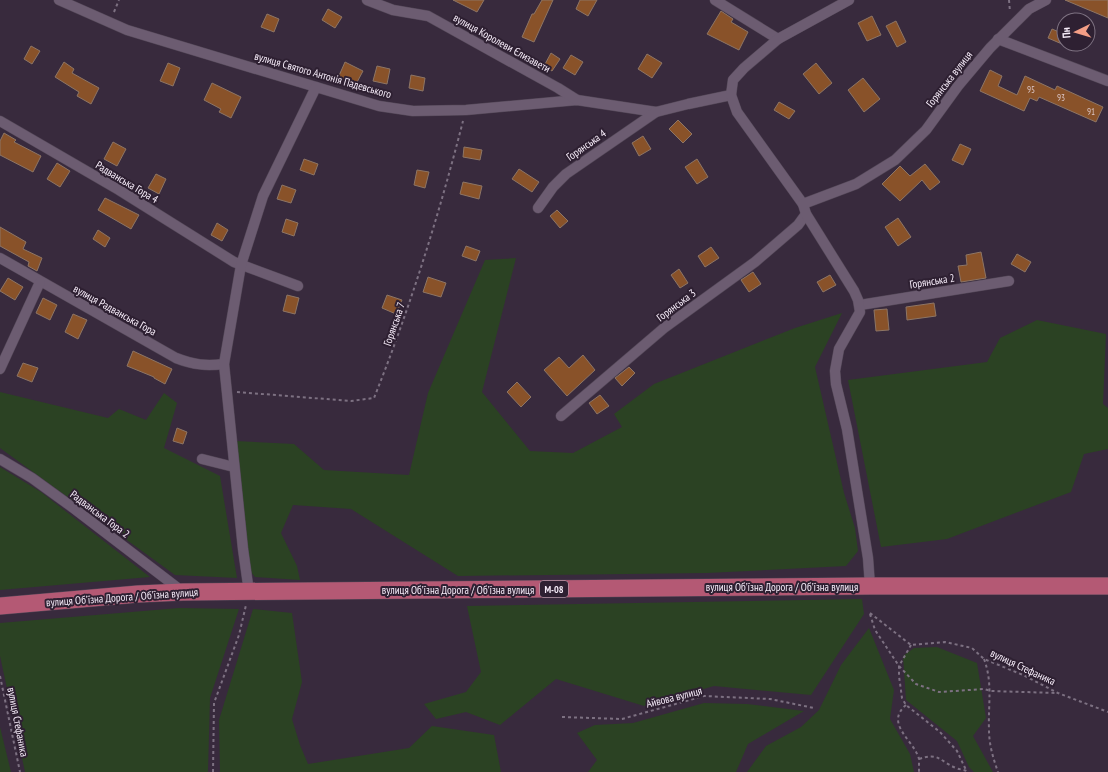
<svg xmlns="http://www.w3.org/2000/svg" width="1108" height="772" font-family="'PT Sans Narrow',sans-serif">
<rect width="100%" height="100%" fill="#382a3d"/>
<!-- green -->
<g fill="#2b4223">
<polygon points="516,258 482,392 530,451 573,453 622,427 614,414 654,384 795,328 842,313 815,367 844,493 855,528 858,551 846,566 707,573 458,576 351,509 293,505 281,533 297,566 300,580 255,577 250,571 235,441 294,444 324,470 409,475 428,393 485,260"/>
<polygon points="1037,320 1106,334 1103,404 1108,408 1108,449 1084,454 1071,492 947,539 881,547 848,380 987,362 1000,338"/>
<polygon points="0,392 108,418 119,409 146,420 164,393 177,403 164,448 220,476 237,578 175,575 0,448"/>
<polygon points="0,467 41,492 150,577 0,590"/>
<polygon points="862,599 864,614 811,695 714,686 644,706 556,679 500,725 466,712 436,719 424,704 466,692 481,672 467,606"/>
<polygon points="179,608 239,609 210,698 208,772 25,772 0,656 0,623"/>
<polygon points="253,609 292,613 302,682 292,719 300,745 308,764 409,748 432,726 494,735 501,772 220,772 219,720"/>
<polygon points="869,628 894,690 890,719 910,754 914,772 747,772 766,746 801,727 819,710 841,665"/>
<polygon points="937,647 977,663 986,718 973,736 993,772 974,772 969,767 957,741 906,700 903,656 914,648"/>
<polygon points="704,703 747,704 804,711 748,744 736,772 588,772 597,760 577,733 595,725 633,723"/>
<polygon points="0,727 11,772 0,772"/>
</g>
<!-- building -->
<g fill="#895229" stroke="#8d7565">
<polygon points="453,0 484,0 477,12"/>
<polygon points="542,0 553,0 534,42 522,37 532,14 534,14"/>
<polygon points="580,0 597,0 588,16 576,9"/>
<polygon points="1065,0 1108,0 1108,18"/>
<polygon points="328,9 342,17 335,28 322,20"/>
<polygon points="721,11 733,19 731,22 748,32 739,50 707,34"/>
<polygon points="267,14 279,19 274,32 261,27"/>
<polygon points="872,16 881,35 867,41 858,23"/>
<polygon points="896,21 906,42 897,47 886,26"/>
<polygon points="1052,29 1064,34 1062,44 1048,38"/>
<polygon points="31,46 40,51 32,64 24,59"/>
<polygon points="551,53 560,59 552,71 544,66"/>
<polygon points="647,54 662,63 652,78 638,69"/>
<polygon points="571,55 583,62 575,75 563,68"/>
<polygon points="64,62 74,69 72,73 99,88 91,104 77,96 79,92 55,77"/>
<polygon points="345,62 363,71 355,86 338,78"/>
<polygon points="168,63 180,68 173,86 160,81"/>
<polygon points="816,63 832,83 819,94 803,74"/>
<polygon points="377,66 390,69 387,84 373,81"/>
<polygon points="990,70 1002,76 998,86 1017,95 1025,76 1055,90 1057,86 1103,107 1096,122 1039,97 1037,101 1030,98 1024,111 980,91"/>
<polygon points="411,75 425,78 423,91 409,88"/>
<polygon points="863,78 880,99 864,112 848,90"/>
<polygon points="212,83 241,97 231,118 219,112 221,109 204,100"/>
<polygon points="779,102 795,111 789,119 774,110"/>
<polygon points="678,120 692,134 683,143 669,129"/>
<polygon points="4,133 16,140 14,142 41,156 33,172 0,155 0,141"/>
<polygon points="643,136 651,149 639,156 632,143"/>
<polygon points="113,142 126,149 117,166 104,159"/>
<polygon points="960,144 971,149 963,165 952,160"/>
<polygon points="464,147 482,150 480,160 463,157"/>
<polygon points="304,159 318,164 314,175 300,170"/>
<polygon points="697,159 708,177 697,184 685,167"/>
<polygon points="57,163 70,171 60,187 47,179"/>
<polygon points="925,164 940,182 930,190 922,180 900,201 882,184 900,166 910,176"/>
<polygon points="519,169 539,182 532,192 512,179"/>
<polygon points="417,170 429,172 425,188 414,185"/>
<polygon points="156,174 166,179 159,194 148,188"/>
<polygon points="463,182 482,186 479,199 460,194"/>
<polygon points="282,185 296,190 291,203 277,199"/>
<polygon points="105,198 139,215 131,229 98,210"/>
<polygon points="557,210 568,221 560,228 550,216"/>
<polygon points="898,218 911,237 898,246 885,227"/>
<polygon points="286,219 298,223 294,236 282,232"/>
<polygon points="217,223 228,230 222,241 211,235"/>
<polygon points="0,227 26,242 23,249 42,258 37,271 28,266 29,262 0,246"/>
<polygon points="98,230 110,238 105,247 93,239"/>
<polygon points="466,246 480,251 476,261 462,256"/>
<polygon points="711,247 719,258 705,267 698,256"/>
<polygon points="981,252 986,278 961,282 958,266 967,265 966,255"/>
<polygon points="1017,254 1031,262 1025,272 1011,264"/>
<polygon points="679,269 688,283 680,288 671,275"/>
<polygon points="753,272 761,284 749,292 741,280"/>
<polygon points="830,275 836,285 823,292 817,282"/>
<polygon points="428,277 446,283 441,297 423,292"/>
<polygon points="8,278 23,287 15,300 0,291"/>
<polygon points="287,295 299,298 295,314 283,311"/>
<polygon points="387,295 402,300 396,314 382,308"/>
<polygon points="43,298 57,305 50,320 36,313"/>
<polygon points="934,303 936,316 907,320 906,307"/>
<polygon points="887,309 889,330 876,331 874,310"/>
<polygon points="73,314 87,320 78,339 65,332"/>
<polygon points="133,351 172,369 165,384 154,378 154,377 127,366"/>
<polygon points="583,355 595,370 567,396 544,370 559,357 569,368"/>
<polygon points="23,363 38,368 32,382 17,376"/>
<polygon points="629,367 635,373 622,386 615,378"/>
<polygon points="517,382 531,397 521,407 507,392"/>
<polygon points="600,395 609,406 597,414 589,403"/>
<polygon points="177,428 187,432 183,444 173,441"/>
</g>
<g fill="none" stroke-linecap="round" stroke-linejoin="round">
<!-- minor casing -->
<g stroke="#534757" stroke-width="11">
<g id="minor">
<polyline points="59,0 127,30 379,106 413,111 466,110 577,100 656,112 688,104 731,95"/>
<polyline points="367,0 393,10 428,16 558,88 577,100"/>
<polyline points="715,0 778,39"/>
<polyline points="998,39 1108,81"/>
<polyline points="0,121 119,190 234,262 298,286"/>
<polyline points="803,204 737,112 731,95 733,80 744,68 778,39 849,0"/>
<polyline points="538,208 553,187 566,174 656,112"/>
<path d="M0,258L176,358C194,365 206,366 224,364"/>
<polyline points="860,305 1009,281"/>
<polyline points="0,369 40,282"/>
<polyline points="561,416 664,328 755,262 798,225 806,214"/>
<polyline points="0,459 32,478 72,507 183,592"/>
<polyline points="202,459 234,467"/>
<polyline points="870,586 868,558 847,429 836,384 835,371 839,349 860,312 858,300 854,291 806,214 803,204 856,184 895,160 926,130 958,86 990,48 1029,9 1046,0"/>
<polyline points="249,592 243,549 224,364 241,265 263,196 316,87"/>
</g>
</g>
<!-- trunk casing -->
<g stroke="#534757" stroke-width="18">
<polyline id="trunk" points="0,606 138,594 183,592 870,586 1108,586"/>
</g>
<!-- path -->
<g stroke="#7d7182" stroke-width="2" stroke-dasharray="3 3" stroke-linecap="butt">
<polyline points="1009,0 1010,12"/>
<polyline points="114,12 119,0"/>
<path d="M237,392L351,401L374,398C410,308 439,215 463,121"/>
<polyline points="870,613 911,645 945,642 972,648 984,659 1023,675 1058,693 1108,712"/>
<polyline points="870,614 875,630 899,666 916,684 939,692 984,689 991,691 1057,693"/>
<polyline points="911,645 899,666 899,676 902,698 906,705 940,732 957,751 966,770"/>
<path d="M984,659C993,683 988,705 989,730C989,744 993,758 998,772"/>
<polyline points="0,676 20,772"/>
<path d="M906,705C884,724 914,740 919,759C919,763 919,768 919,772"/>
<polyline points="562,717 622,719 704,696 770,699 814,708"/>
<path d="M919,759C939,752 939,761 956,768C960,770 964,769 968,772"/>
<polyline points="213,772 214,703 239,635 246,605"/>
</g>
<!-- minor -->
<use href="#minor" stroke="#6c5c71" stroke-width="10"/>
<!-- trunk -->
<use href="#trunk" stroke="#b45974" stroke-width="17"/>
</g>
<g text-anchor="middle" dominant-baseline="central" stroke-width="4" stroke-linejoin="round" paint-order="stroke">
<!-- number labels -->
<g font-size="9" fill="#dcc6c6">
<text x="1031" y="89">95</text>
<text x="1061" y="97">93</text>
<text x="1091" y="111">91</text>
</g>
<!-- shield labels -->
<rect fill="#2e2032" stroke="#bbb0be" stroke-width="1" x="540" y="581" width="28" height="16" rx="3"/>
<g font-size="10" font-weight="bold" fill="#f7edfa">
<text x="554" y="589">М-08</text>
</g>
<!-- street labels -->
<g font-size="11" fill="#f7edfa" stroke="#2e2032">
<text transform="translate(502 43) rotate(29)">вулиця Королеви Єлизавети</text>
<text transform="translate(323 75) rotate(16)">вулиця Святого Антонія Падевського</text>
<text transform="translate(949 79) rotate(-52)">Горянська вулиця</text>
<text transform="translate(586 145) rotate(-35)">Горянська 4</text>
<text transform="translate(127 182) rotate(31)">Радванська Гора 4</text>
<text transform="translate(932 281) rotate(-9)">Горянська 2</text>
<text transform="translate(676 305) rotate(-37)">Горянська 3</text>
<text transform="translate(115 310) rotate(29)">вулиця Радванська Гора</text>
<text transform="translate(394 324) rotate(-71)">Горянська 7</text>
<text transform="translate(100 514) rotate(37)">Радванська Гора 2</text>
<text x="782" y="587">вулиця Обʼїзна Дорога / Обʼїзна вулиця</text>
<text x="458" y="590">вулиця Обʼїзна Дорога / Обʼїзна вулиця</text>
<text transform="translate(122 597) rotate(-4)">вулиця Обʼїзна Дорога / Обʼїзна вулиця</text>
<text transform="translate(1023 667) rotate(25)">вулиця Стефаника</text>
<text transform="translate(674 697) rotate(-14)">Айвова вулиця</text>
<text transform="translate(18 722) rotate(79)">вулиця Стефаника</text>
</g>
</g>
<!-- north arrow -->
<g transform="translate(1076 32) rotate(265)"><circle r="19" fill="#2e2032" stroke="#7e7282"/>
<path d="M0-3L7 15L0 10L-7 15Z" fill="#f49e86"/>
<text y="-6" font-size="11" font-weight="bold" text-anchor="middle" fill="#f7edfa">Пн</text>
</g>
</svg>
